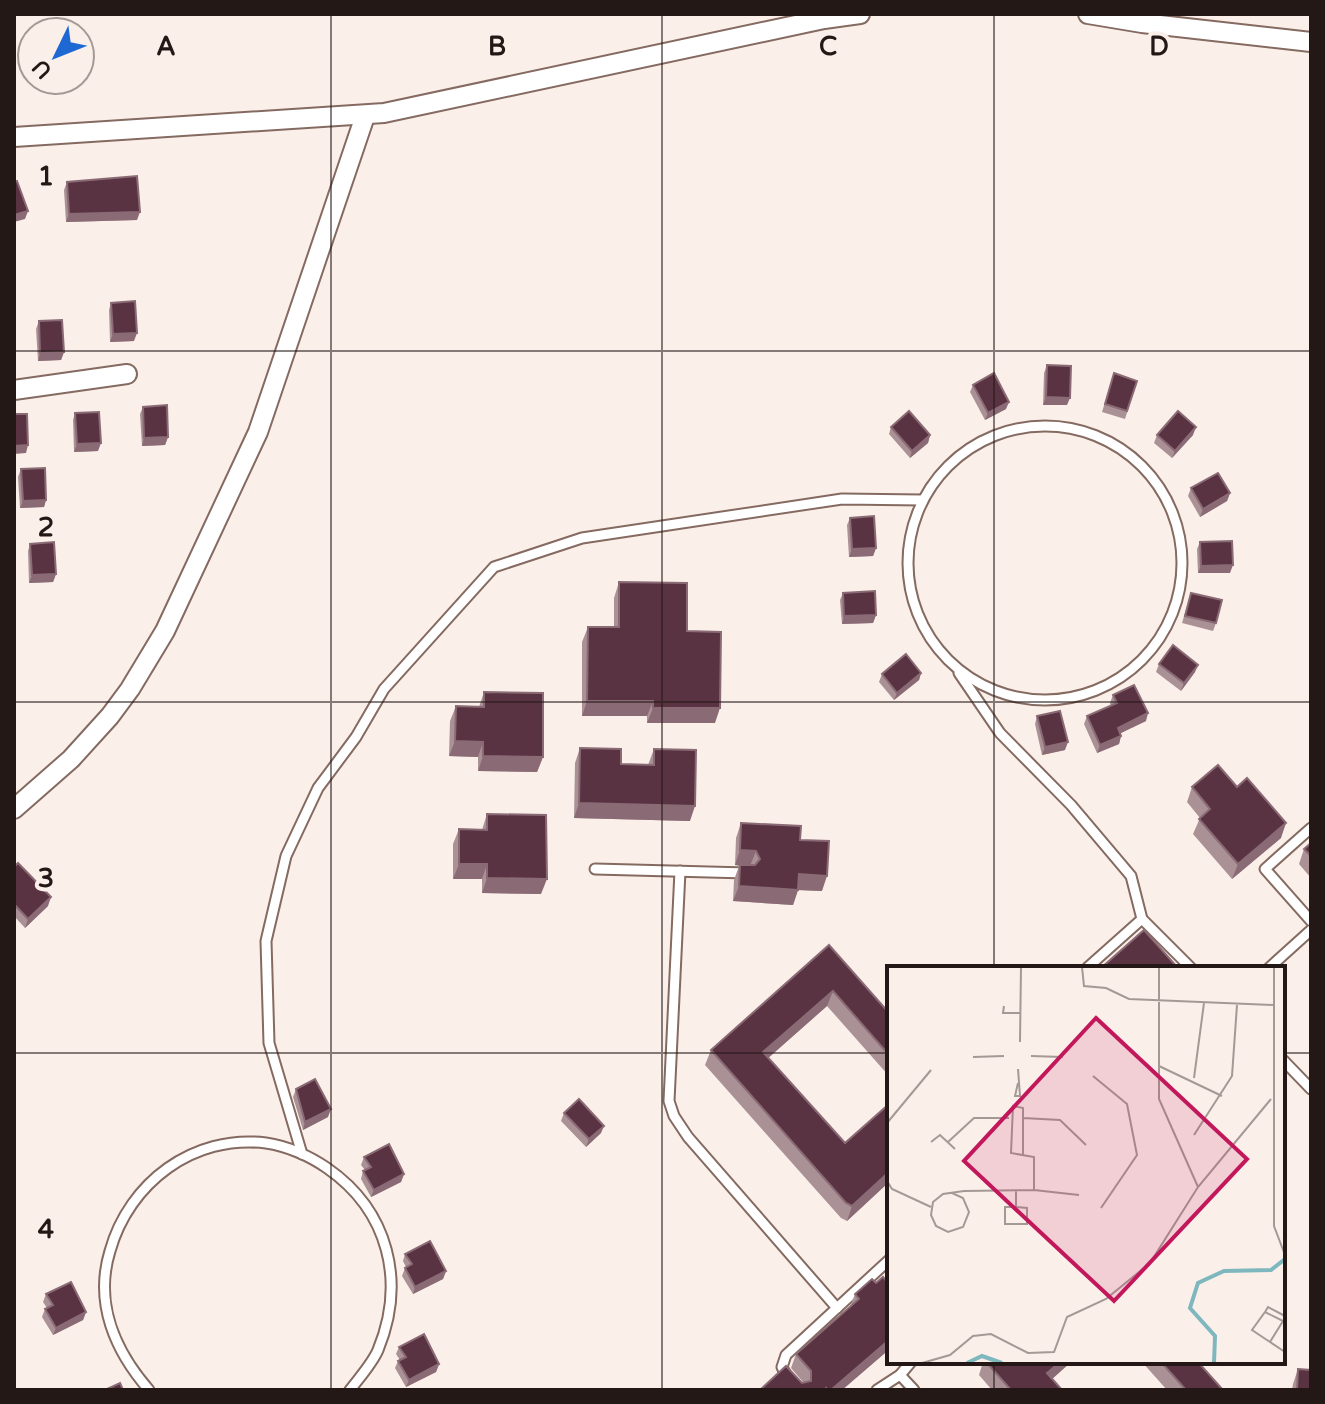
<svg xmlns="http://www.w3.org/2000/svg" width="1325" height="1404" font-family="'Varela Round',sans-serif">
<rect width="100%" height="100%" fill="#fbefea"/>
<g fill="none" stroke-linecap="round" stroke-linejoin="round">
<!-- service casing -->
<g stroke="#846a60" stroke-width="13">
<g id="service">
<circle cx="1045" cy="563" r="137"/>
<polyline points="959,673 1000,733 1071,805 1131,876 1142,919 1191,968"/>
<polyline points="1311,828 1265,869 1311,921"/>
<polyline points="595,869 747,873"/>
<polyline points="680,871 669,1101 674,1116 688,1137 837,1308"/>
<polyline points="1087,968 1142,919"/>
<polyline points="1269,968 1311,930"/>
<polyline points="1283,1060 1311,1089"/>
<polyline points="302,1154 269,1043 266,941 286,856 318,788 356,737 384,689 494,567 582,538 842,499 922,500"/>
<polyline points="900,1375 914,1390"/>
<path d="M149,1390C115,1351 94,1303 110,1251C129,1183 193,1134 266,1143C287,1146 310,1156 327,1168C389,1211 406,1282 378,1350C372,1364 359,1378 350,1390"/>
<polyline points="800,1390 786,1375 782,1367 786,1355 889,1260"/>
<polyline points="877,1390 900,1375 911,1362"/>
</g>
</g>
<!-- minor casing -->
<g stroke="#846a60" stroke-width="22">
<g id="minor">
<polyline points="1088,14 1142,23 1311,42"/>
<polyline points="14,137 384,113 824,19 860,14"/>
<polyline points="14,390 127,374"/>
<polyline points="14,809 71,759 110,716 130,689 165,631 258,432 365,116"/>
</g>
</g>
<!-- service -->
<use href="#service" stroke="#fff" stroke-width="9"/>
<!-- minor -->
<use href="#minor" stroke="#fff" stroke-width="18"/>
</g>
<!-- wall -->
<g fill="#aa9196">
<polygon points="67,182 137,220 66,222 64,190"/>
<polygon points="111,303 134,341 110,342 109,310"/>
<polygon points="39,321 64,352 61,360 38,361 36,329"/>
<polygon points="1047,365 1067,405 1043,405 1044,373"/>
<polygon points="1114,373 1137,381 1125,419 1102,412"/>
<polygon points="973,385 1006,409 985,420 970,392"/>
<polygon points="143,407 168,437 165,445 142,446 140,414"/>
<polygon points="75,413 98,451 74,452 73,420"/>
<polygon points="891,427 930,435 928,443 910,458 889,434"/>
<polygon points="1157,435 1193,435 1172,458 1154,443"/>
<polygon points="21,469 46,500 44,507 20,508 18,477"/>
<polygon points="1191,488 1230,493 1227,501 1200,517 1188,496"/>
<polygon points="850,518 876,548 873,556 849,557 847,525"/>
<polygon points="1200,542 1230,573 1198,573 1197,549"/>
<polygon points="30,544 56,574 53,582 29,583 28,551"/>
<polygon points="619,582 687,631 715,723 647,723 647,716 582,716 582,642 588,627 614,627 614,598"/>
<polygon points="843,593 876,615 873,623 842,624 840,600"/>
<polygon points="1191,593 1216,623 1213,631 1182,623"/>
<polygon points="1159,664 1195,672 1181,691 1156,672"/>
<polygon points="921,673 919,680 894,700 879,682 882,674"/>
<polygon points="484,692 543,757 537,772 478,771 478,757 449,756 450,721 456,706 479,707"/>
<polygon points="1113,695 1146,721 1120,733 1121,736 1119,744 1097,753 1084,724 1087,716 1111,706 1110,703"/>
<polygon points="1037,716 1065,750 1042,755 1035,724"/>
<polygon points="580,748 621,764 648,765 654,749 690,821 574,818 575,763"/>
<polygon points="1192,787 1237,787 1281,838 1232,879 1193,834 1200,818 1187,802"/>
<polygon points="487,814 541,894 482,893 482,879 453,879 453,844 459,829 482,830"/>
<polygon points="741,823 800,840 822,891 798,890 793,905 733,901 734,880 739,866 735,865 736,838"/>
<polygon points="1311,843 1311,878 1299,864 1304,849"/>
<polygon points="14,867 48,906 25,928 14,916"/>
<polygon points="829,945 889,1013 889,1076 827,1006 768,1058 845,1143 889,1182 847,1221 841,1218 705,1065 711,1050"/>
<polygon points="296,1089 328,1117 303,1130 293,1097"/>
<polygon points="564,1113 601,1133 586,1147 561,1121"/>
<polygon points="364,1157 404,1174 401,1182 371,1197 361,1179 363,1171 365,1170 361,1165"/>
<polygon points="405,1254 446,1271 443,1279 413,1294 402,1276 405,1268 406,1267 403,1261"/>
<polygon points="876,1283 889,1284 889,1357 885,1353 842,1390 760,1390 803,1382 791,1368 796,1354 850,1307 855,1294"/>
<polygon points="46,1294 86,1312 83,1320 53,1335 42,1317 45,1309 47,1308 43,1302"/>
<polygon points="399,1347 439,1364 436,1372 406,1387 395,1368 398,1361 400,1360 396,1354"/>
<polygon points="983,1362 1071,1362 1052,1379 1062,1390 992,1390 979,1375"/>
<polygon points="1142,1362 1198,1362 1223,1390 1167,1390"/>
<polygon points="1298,1369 1311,1390 1292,1390 1293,1384"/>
</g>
<!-- shaded-wall -->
<g fill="#8a6b75">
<polygon points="28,211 25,219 14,222 14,215"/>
<polygon points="140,212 137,220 66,222 69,214"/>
<polygon points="137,333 134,341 110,342 113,334"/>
<polygon points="64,352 61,360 38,361 40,353"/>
<polygon points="1046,397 1070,398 1067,405 1043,405"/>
<polygon points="1009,402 1006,409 985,420 988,413"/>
<polygon points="1196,427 1193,435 1172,458 1175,451"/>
<polygon points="930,435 928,443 910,458 912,451"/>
<polygon points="168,437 165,445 142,446 144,438"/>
<polygon points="101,443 98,451 74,452 77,444"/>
<polygon points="28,445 26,453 14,454 14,446"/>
<polygon points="1230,493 1227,501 1200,517 1203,509"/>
<polygon points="46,500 44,507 20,508 23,501"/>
<polygon points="876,548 873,556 849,557 852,549"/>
<polygon points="1233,565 1230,573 1198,573 1201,566"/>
<polygon points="56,574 53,582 29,583 32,575"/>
<polygon points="876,615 873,623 842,624 844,616"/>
<polygon points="1198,665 1195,672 1181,691 1184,683"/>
<polygon points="921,673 919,680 894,700 897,693"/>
<polygon points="587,701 653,701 647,716 582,716"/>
<polygon points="653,708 720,708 715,723 647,723"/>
<polygon points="1148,713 1146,721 1115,736 1118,728"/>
<polygon points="1121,736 1119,744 1097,753 1100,745"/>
<polygon points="455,741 483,742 478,757 449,756"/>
<polygon points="1068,742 1065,750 1042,755 1045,747"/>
<polygon points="483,756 543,757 537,772 478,771"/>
<polygon points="579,803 695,806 690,821 574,818"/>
<polygon points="1286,823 1281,838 1232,879 1238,864"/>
<polygon points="740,850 756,851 750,866 735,865"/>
<polygon points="459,864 487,864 482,879 453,879"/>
<polygon points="799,874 827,876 822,891 798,890 793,905 733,901 739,886"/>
<polygon points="487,878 547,879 541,894 482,893"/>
<polygon points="51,897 48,906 25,928 28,919"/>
<polygon points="833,991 827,1006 758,1067 763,1052"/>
<polygon points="331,1109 328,1117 303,1130 305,1122"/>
<polygon points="604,1126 601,1133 586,1147 589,1139"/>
<polygon points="889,1172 889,1182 847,1221 852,1206"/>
<polygon points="404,1174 401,1182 371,1197 374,1190"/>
<polygon points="446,1271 443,1279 413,1294 415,1287"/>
<polygon points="86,1312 83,1320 53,1335 56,1328"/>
<polygon points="889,1340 885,1353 842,1390 831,1390"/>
<polygon points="1060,1362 1071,1362 1042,1388 1047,1373"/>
<polygon points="439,1364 436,1372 406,1387 409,1380"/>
</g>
<!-- building -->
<g fill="#5a3343" stroke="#8a6b75" stroke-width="2">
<polygon points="137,176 140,212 69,214 67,182"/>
<polygon points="17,181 28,211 14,215 14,182"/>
<polygon points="135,301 137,333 113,334 111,303"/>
<polygon points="62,320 64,352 40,353 39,321"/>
<polygon points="1047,365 1071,366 1070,398 1046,397"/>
<polygon points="994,373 1009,402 988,413 973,385"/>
<polygon points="1114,373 1137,381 1127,411 1105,404"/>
<polygon points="167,405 168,437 144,438 143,407"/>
<polygon points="909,411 930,435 912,451 891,427"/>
<polygon points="1178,411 1196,427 1175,451 1157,435"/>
<polygon points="99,412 101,443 77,444 75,413"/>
<polygon points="14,414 27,414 28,445 14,446"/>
<polygon points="45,468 46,500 23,501 21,469"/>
<polygon points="1218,473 1230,493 1203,509 1191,488"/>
<polygon points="874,516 876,548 852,549 850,518"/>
<polygon points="1232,541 1233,565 1201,566 1200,542"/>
<polygon points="54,542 56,574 32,575 30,544"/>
<polygon points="619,582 687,583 687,631 721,632 720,708 653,708 653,701 587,701 588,627 619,627"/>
<polygon points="875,591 876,615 844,616 843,593"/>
<polygon points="1191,593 1222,600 1216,623 1185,616"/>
<polygon points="1173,645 1198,665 1184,683 1159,664"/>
<polygon points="906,654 921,673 897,693 882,674"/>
<polygon points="1134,685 1148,713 1118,728 1121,736 1100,745 1087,716 1117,703 1113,695"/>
<polygon points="484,692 543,693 543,757 483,756 483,742 455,741 456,706 484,707"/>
<polygon points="1060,711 1068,742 1045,747 1037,716"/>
<polygon points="580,748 621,749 621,764 654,765 654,749 696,750 695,806 579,803"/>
<polygon points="1218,765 1237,787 1247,778 1286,823 1238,864 1199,819 1210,809 1192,787"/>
<polygon points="487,814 546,815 547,879 487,878 487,864 459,864 459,829 487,830"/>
<polygon points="741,823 801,826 800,840 829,841 827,876 799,874 798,890 739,886 740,865 755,865 760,859 756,851 740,850"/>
<polygon points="1311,843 1311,856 1304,849"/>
<polygon points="18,863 51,897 28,919 14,904 14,867"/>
<polygon points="1144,930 1178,968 1101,968"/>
<polygon points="829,945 889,1013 889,1055 833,991 763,1052 845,1143 889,1104 889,1172 852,1206 846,1203 711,1050"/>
<polygon points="315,1079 331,1109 305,1122 296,1089"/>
<polygon points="579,1099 604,1126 589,1139 564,1113"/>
<polygon points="389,1144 404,1174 374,1190 363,1171 371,1167 364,1157"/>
<polygon points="430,1241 446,1271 415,1287 405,1268 412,1264 405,1254"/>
<polygon points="883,1277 889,1284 889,1340 831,1390 827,1390 826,1388 824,1390 760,1390 786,1366 802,1383 811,1381 811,1371 796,1354 859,1299 855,1294 872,1279 876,1283"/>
<polygon points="71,1282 86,1312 56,1328 45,1309 53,1305 46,1294"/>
<polygon points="424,1334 439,1364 409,1380 398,1361 406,1357 399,1347"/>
<polygon points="986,1362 1060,1362 1047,1373 1062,1390 1011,1390"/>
<polygon points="1161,1362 1198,1362 1223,1390 1186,1390"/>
<polygon points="1298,1369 1311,1370 1311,1390 1297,1390"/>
<polygon points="120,1383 123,1390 105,1390"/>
</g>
<!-- grid -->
<path fill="none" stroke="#231815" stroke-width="2" stroke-opacity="0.55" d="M331,14V1390M662,14V1390M994,14V968M14,351H1311M14,702H1311M14,1053H889M1283,1053H1311M994,1362V1390"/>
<!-- overview -->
<g transform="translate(887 966)">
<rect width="398" height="398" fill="#fbefea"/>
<path fill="none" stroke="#7eb8be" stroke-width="4" d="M80,397L95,390L115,397M327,397L328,370L303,342L311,317L337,305L384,304L398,293"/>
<path fill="none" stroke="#a59995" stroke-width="2" d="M195,1L197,20L219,22L242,33L387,39M272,1V133L311,221M387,1V260L398,289M117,40L116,47H133M133,76L134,1M144,90L176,91M86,91L117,90M272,100L335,130M206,110L240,138L250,189L214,242M307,112L317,37M131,117L128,130H133L131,103M136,152L173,154L199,179M0,157L44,104M307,169L345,110L350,39M44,176L53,169L68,183M61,176L87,152H122M136,189V142L126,140L124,187L147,191V224M0,215L5,223L44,241M65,227L76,232L82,246L76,261L61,266L49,260L44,249L46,236L56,228L77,225L147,224L192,229M129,241H118V258H140V242L129,241V224M378,346L381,341L398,350M398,356L378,346L365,364L398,386M383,376L396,355M35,397L63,389L86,370L104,368L141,387L167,386L180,351L219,333L263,297L311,221L384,133"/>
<path fill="#c2185b" fill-opacity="0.15" stroke="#c2185b" stroke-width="4" d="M209,52L360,193L227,335L77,195Z"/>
<rect width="398" height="398" fill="none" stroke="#231815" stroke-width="4"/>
</g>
<g font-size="26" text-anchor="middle" font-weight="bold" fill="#231815" stroke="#fbefea" stroke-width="8" stroke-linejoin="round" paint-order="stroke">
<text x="166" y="55">A</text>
<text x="497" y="55">B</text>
<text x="828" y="55">C</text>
<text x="1159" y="55">D</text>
<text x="46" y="185">1</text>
<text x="46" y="536">2</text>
<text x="46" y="887">3</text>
<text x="46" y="1238">4</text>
</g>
<!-- border -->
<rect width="1325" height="1404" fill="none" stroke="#231815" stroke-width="32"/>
<!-- north arrow -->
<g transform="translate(56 56) rotate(227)"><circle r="38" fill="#fbefea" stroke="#a59995" stroke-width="2"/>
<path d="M0-6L14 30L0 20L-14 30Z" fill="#1e68d3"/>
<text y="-12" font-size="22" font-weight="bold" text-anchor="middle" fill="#231815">U</text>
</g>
</svg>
